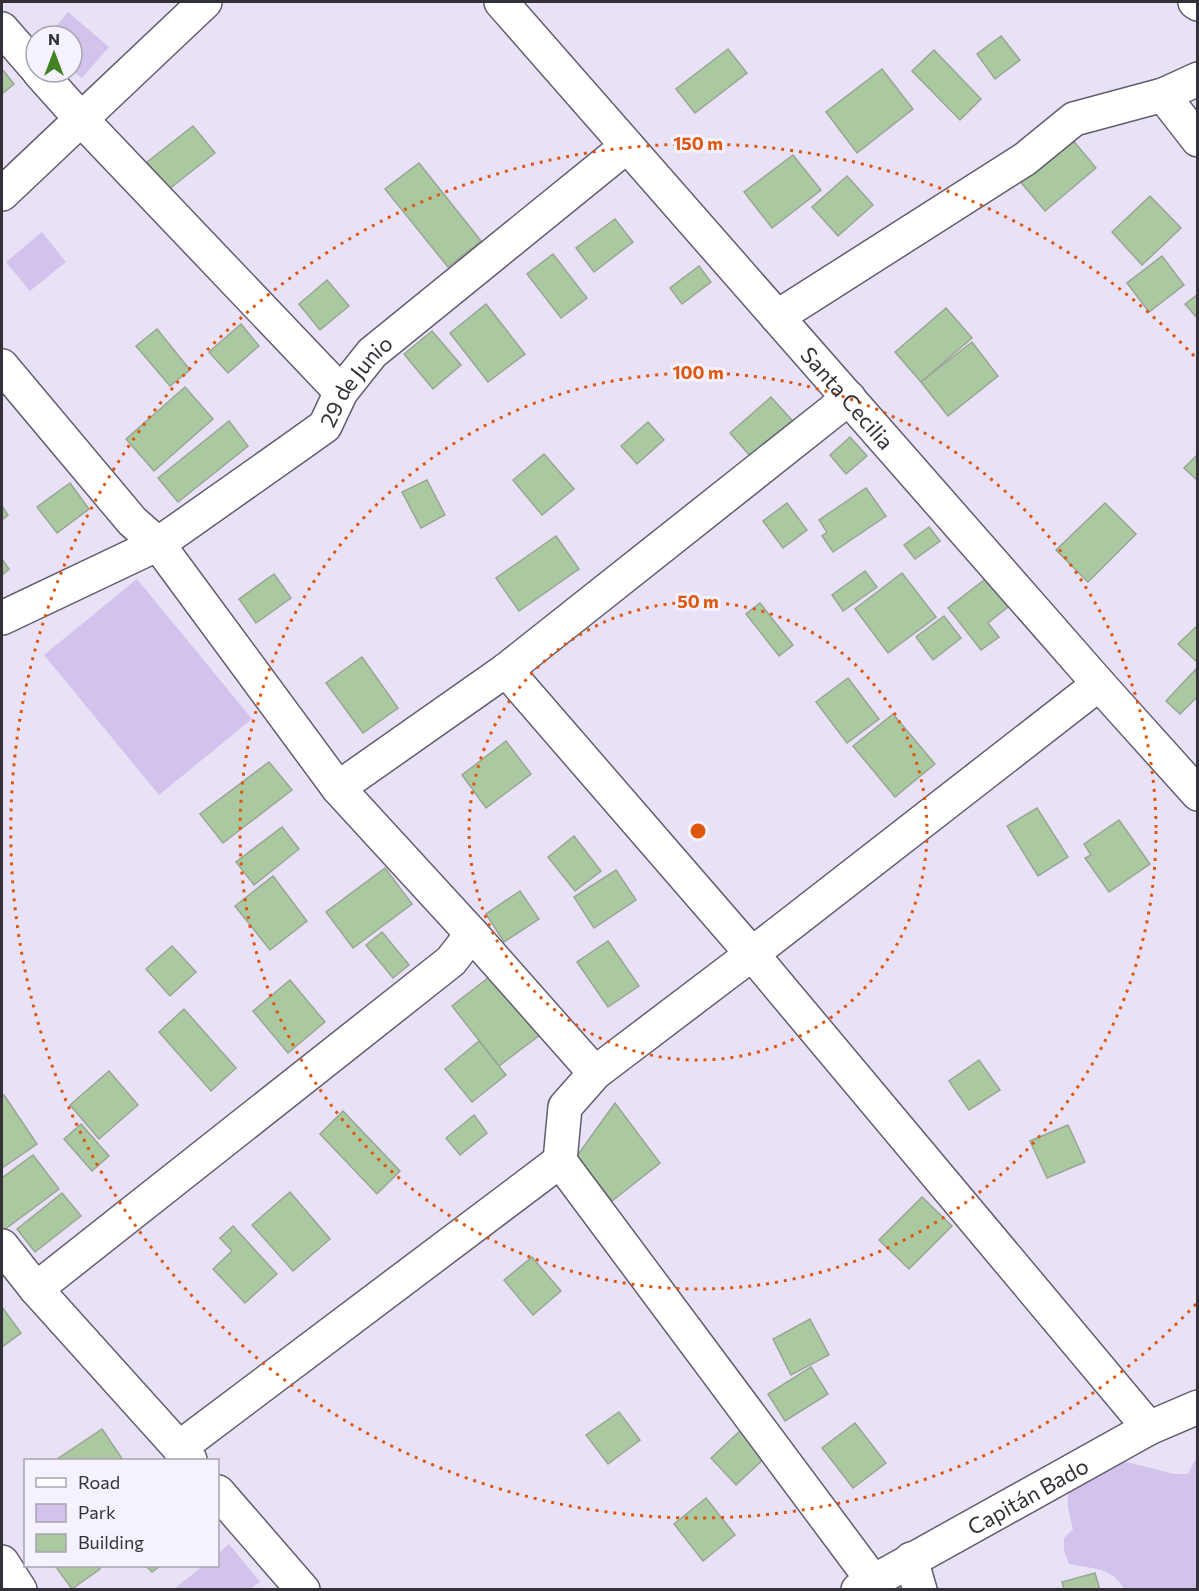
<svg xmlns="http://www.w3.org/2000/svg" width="1199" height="1591" font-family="Commissioner,sans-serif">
<rect width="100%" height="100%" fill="#e9e2f7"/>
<!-- green -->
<g fill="#d2c3ed">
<polygon points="68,12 109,47 82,78 72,70 72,36 54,36 50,33"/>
<polygon points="42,232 66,262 30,291 6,262"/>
<polygon points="137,579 252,719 159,795 44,655"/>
<path d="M1197,1459V1589H1124C1111,1566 1091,1569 1069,1564L1064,1551V1538L1073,1529C1068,1511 1065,1498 1071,1480L1119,1460L1174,1474H1188L1194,1462Z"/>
<polygon points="229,1544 260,1582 251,1589 174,1589 203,1566 218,1566 218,1554"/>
</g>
<!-- building -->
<g fill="#abc9a0" stroke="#99a694" stroke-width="1.5">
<polygon points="1001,36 1020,60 995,79 977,54"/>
<polygon points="728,49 747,73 695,113 676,89"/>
<polygon points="934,50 981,99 960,120 912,71"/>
<polygon points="2,69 14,84 2,94"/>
<polygon points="882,69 913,109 857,153 826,112"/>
<polygon points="193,126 215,153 169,189 147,162"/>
<polygon points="1071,138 1096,168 1045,211 1019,180"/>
<polygon points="793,155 821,190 772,228 744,192"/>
<polygon points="419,163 481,241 448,267 385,189"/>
<polygon points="847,176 873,205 838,236 812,207"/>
<polygon points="1150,196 1181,228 1142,265 1112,232"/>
<polygon points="615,219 633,242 594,272 576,248"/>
<polygon points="553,254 587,298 561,318 527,274"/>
<polygon points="1162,256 1184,285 1149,312 1127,283"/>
<polygon points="699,266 711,282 682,304 670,288"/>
<polygon points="327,280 349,306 320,330 299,304"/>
<polygon points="1198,294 1198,319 1185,304"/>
<polygon points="486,304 525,354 488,382 450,333"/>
<polygon points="946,308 972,338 921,382 895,352"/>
<polygon points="241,324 259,346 228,373 209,352"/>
<polygon points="157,329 190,370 170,386 136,346"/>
<polygon points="432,331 461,365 433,389 404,354"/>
<polygon points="972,342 998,376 948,416 921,382"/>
<polygon points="185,387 213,419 154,471 126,439"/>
<polygon points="771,397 800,429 758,465 730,433"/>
<polygon points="229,421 248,446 178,502 158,478"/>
<polygon points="648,422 664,440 637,464 621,446"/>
<polygon points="850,437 867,456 846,474 830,455"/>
<polygon points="544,454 574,489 542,515 513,480"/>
<polygon points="1198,454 1198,481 1184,468"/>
<polygon points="427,480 445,515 421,528 402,492"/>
<polygon points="70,483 89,509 57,533 37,507"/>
<polygon points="866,488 886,516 833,552 822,536 827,532 819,520"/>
<polygon points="787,503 807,530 783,548 763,521"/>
<polygon points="1105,503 1136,534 1088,582 1056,550"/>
<polygon points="2,506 8,515 2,520"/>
<polygon points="929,527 940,541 915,559 904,545"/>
<polygon points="556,536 579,569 519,611 496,578"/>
<polygon points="2,559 9,569 2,575"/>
<polygon points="865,571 877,587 843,611 832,595"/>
<polygon points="902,573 936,617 888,653 855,609"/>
<polygon points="274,574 291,598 256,623 239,599"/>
<polygon points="988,577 1009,606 988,623 999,637 981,650 948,608"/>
<polygon points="760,603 793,645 779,656 746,614"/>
<polygon points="944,616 961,638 933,660 916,637"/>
<polygon points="1198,625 1198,663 1178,644"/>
<polygon points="362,657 398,708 363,733 326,683"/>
<polygon points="1196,669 1198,696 1180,714 1166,701"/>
<polygon points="848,678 879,719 847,743 816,702"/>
<polygon points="893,714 935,764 895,797 853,746"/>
<polygon points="506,741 531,774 486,808 462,775"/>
<polygon points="269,762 292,790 223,843 200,814"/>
<polygon points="1037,808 1068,857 1038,876 1007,826"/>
<polygon points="1119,820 1150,864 1109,892 1085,858 1091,855 1084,844"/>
<polygon points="282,827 299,849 254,885 236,862"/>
<polygon points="574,836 601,871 575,891 548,857"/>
<polygon points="385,868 412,904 353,948 326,912"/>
<polygon points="616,870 636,900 594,928 574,897"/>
<polygon points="273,876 307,921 270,950 235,906"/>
<polygon points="520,891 539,919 504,942 486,914"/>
<polygon points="382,932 409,965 393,978 366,945"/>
<polygon points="608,941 639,986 608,1007 577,962"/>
<polygon points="172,946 196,972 170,996 146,969"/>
<polygon points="497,971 545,1031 499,1066 452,1006"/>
<polygon points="290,980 325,1022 288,1053 253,1011"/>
<polygon points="184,1009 236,1068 211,1091 159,1032"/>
<polygon points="479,1041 506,1075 472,1102 445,1069"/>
<polygon points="979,1060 1000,1090 969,1110 949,1081"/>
<polygon points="109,1071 138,1105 99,1139 70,1105"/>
<polygon points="4,1095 37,1144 2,1168 2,1096"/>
<polygon points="615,1103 660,1163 612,1201 577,1156"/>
<polygon points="343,1111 400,1171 377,1194 320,1134"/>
<polygon points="474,1115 487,1133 460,1155 446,1138"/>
<polygon points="81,1124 109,1156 92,1171 64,1139"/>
<polygon points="1068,1125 1085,1162 1047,1178 1030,1141"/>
<polygon points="33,1155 59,1189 4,1230 2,1227 2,1178"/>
<polygon points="290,1192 330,1239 293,1271 252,1225"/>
<polygon points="62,1193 81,1216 35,1252 17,1229"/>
<polygon points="922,1197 952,1226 909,1269 879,1240"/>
<polygon points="233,1226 277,1274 245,1303 213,1269 232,1251 220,1238"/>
<polygon points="532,1257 561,1291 533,1315 504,1280"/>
<polygon points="2,1307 21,1333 2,1347"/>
<polygon points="810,1319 829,1355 791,1375 773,1339"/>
<polygon points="811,1367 828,1394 785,1421 768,1394"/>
<polygon points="619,1412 640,1440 608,1464 586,1435"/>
<polygon points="855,1423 886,1463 853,1488 822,1448"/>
<polygon points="102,1429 123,1460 58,1460 57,1459"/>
<polygon points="741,1430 767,1456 736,1485 711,1458"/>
<polygon points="706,1498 735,1535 703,1561 674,1524"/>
<polygon points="58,1566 98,1566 100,1569 72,1589 56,1567"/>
<polygon points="146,1566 160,1566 152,1572"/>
<polygon points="1095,1573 1100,1590 1064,1590 1062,1582"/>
</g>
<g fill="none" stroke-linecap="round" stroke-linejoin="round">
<!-- minor casing -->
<g stroke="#635d6f" stroke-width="36">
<g id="minor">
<path id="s1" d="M501,2L1099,684L1198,794"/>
<polyline points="1195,2 1198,4"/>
<polyline points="2,29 36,68"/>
<polyline points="39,72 81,119 341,392"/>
<polyline points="1163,95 1198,140"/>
<polyline points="2,194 205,2"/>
<polyline points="777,317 1025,159 1074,119 1163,95 1198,79"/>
<polyline points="2,366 132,521 158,544 338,788 472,934 595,1073"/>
<path id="s2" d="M2,618L158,544L297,446L325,426L341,392L372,353L627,146"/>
<polyline points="506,670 752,954 1149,1428"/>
<polyline points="338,788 506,670 849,398"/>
<polyline points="2,1246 36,1289 190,1460"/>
<polyline points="36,1289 451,961 472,934"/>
<polyline points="179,1448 560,1161"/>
<polyline points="218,1492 303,1590"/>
<polyline points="911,1559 920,1590"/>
<polyline points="2,1562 20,1590"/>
<polyline points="873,1581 560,1161 565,1107 595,1073 752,954 1099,684"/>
<path id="s3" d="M858,1590L1149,1428L1198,1407"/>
</g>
</g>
<!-- minor -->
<use href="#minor" stroke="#fff" stroke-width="33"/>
</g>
<!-- distance rings -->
<g fill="none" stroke="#df570e" stroke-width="3" stroke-dasharray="3 6">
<circle cx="698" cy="831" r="229"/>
<circle cx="698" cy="831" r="458"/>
<path d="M1196 1304A687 687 0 1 1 1196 358"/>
</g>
<g text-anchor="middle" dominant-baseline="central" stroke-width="6" stroke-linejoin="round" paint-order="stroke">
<!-- street labels -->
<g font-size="22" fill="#333038" stroke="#f5f1fe">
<text stroke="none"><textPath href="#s2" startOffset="432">29 de Junio</textPath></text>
<text stroke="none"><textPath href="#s1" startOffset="526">Santa Cecilia</textPath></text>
<text stroke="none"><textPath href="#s3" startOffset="194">Capitán Bado</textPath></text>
</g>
</g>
<circle cx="698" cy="831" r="9" fill="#df570e" stroke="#f5f1fe" stroke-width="3"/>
<g font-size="18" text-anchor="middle" font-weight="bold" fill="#df570e" stroke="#f5f1fe" stroke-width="6" stroke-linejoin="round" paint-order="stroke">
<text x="698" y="150">150 m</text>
<text x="698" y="379">100 m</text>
<text x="698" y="608">50 m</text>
</g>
<!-- border -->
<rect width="1199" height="1591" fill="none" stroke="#333038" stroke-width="6"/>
<!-- legend -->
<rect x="24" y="1459" width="195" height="108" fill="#f5f1fe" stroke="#a7a4af" stroke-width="1.5"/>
<rect x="36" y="1478" width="30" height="9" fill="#ffffff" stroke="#a7a4af" stroke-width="1.5"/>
<text x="78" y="1489" font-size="18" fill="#333038">Road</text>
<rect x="36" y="1504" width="30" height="18" fill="#d2c3ed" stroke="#a7a4af" stroke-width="1.5"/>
<text x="78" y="1519" font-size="18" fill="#333038">Park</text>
<rect x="36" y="1534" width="30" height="18" fill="#abc9a0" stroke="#a7a4af" stroke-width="1.5"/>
<text x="78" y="1549" font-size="18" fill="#333038">Building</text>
<!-- north arrow -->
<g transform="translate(54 54)"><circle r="28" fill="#f5f1fe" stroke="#a7a4af" stroke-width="1.5"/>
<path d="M0-4.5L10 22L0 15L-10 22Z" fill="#438221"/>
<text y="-9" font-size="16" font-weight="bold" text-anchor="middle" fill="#333038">N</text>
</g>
</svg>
